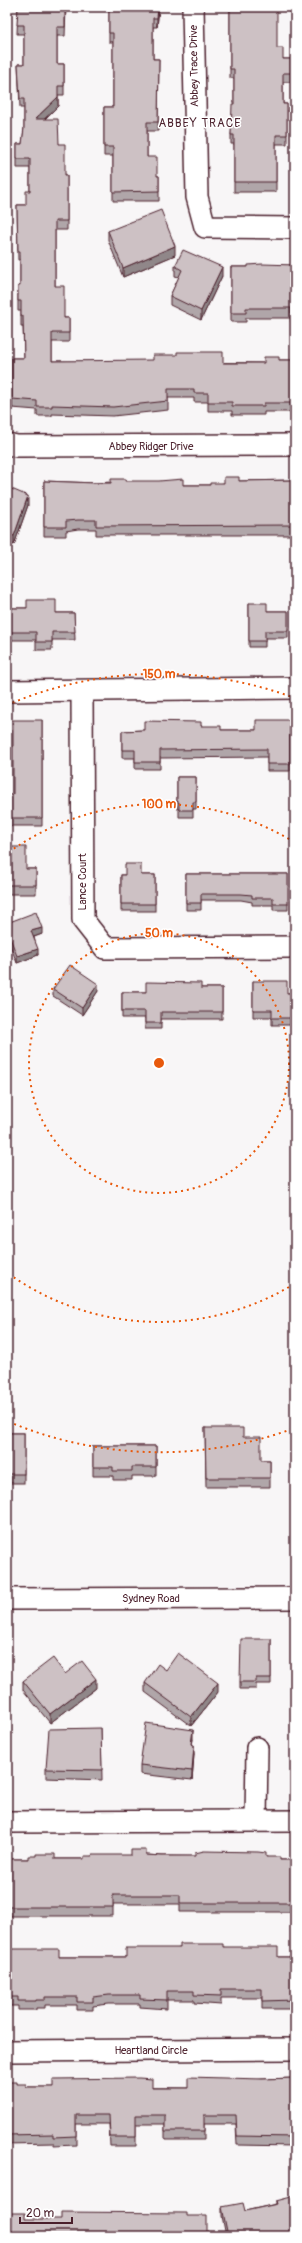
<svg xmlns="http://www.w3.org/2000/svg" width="302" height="2243" font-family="Pangolin,sans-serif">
<rect width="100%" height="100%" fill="#f8f6f7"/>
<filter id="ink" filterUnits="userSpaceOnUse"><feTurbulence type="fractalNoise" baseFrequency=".025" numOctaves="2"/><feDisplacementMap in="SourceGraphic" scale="8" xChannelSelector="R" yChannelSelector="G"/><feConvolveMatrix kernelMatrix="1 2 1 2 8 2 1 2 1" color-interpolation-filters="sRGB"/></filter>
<g filter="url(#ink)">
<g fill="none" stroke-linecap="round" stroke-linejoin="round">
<!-- minor casing -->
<g stroke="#4a1f2b" stroke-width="24">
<g id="minor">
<polyline points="193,7 197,197 205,227 295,228"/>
<polyline points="7,444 17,446 295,445"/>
<polyline points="7,691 295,688"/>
<polyline points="82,691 83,920 105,948 295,947"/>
<polyline points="7,1599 295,1598"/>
<polyline points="256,1821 257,1748"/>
<polyline points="7,1822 295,1821"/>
<polyline points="7,2051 295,2049"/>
</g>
</g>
<!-- minor -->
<use href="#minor" stroke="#fff" stroke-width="21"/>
</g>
<!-- wall -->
<g fill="#b0a6a9" stroke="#4a1f2b">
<polygon points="18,7 66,7 65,36 57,36 57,64 64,64 64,95 58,95 58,106 45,119 59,144 65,175 67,175 67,230 55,230 55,286 64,318 69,318 69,342 52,342 52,361 264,363 279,360 295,360 295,415 291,415 291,412 264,412 264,415 232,415 232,411 208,411 208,402 194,402 194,398 168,398 168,410 113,416 52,414 52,416 37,416 37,410 12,408 12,358 24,358 23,326 21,326 21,311 18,311 18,286 20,286 20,260 18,260 17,205 26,205 30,191 30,168 17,168 17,144 22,144 24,128 24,108 20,108 18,64 24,64 24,34 17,34"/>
<polygon points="109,7 159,7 157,27 153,27 153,59 159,59 158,131 147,131 147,157 157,176 159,176 159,201 113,201 113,156 104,156 104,107 113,107 113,42 109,42"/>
<polygon points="230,7 277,48 283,59 291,59 291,82 283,82 283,104 287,104 287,144 276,144 276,192 234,192 234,144 231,144 231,135 234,104 234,78 230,78"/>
<polygon points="108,231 175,255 123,277 108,240"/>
<polygon points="295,265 295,322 291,322 291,318 246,318 246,322 231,322 231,267 248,267"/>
<polygon points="175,266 222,276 201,320 170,305 170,296 179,277 175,276"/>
<polygon points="295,480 295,535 96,535 96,529 78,529 66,531 66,536 44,536 44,481 96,483 126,481 183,485 210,485 239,481"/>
<polygon points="7,487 28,505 14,545 7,543"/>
<polygon points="249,603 267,611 288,611 288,638 265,638 265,647 249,647"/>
<polygon points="7,608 27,608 56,613 74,613 75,640 52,640 52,650 36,650 36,640 8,640 9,649 7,649"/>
<polygon points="42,720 42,826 7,826 7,795 13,795"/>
<polygon points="290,720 290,771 267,771 267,757 160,758 160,769 135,769 135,758 122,758 122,731 144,730 201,726 221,730 256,730"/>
<polygon points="177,777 196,777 196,809 193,809 193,817 179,817 179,809 177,809"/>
<polygon points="7,847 26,869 36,869 36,894 7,894"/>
<polygon points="186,874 288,874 288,910 273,910 273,905 252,905 252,902 241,900 201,900 201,910 186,910"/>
<rect x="121" y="875" width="34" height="36"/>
<polygon points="7,923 42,934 34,937 38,955 17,963 7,937"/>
<polygon points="253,981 287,993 295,993 293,1025 272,1025 272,1017 253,1017"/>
<polygon points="201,988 222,988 222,1019 161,1019 161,1029 145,1029 145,1018 122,1018 122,992 146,992"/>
<polygon points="53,989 98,991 82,1015 53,996"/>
<polygon points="205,1428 243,1437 261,1460 270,1460 270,1487 206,1487"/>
<rect x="7" y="1433" width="17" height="50"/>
<polygon points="93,1446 156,1446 156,1476 132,1476 132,1480 113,1480 113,1476 93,1476"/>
<polygon points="271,1639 271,1684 256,1684 256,1689 240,1689 240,1682"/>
<polygon points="166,1670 218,1692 191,1726 145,1692 145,1683"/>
<polygon points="65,1674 96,1688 50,1723 23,1690 23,1681"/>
<polygon points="101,1728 102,1780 46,1778 46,1769"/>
<polygon points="193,1739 192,1744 194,1754 192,1780 140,1774 140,1765"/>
<polygon points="146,1855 162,1856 266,1857 280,1860 295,1860 295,1912 180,1912 180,1904 113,1904 113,1916 7,1916 7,1859 84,1859"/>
<polygon points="223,1947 278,1957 295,1957 295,2009 262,2009 262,1998 221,1998 221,2005 194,2003 194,2000 167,2000 167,2009 140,2007 140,2004 109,2004 93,2006 93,2010 77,2010 77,2005 45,2005 45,2008 36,2008 36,2010 18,2010 18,2006 7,2006 7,1949 59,1957 126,1957 180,1948"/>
<polygon points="295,2078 295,2146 237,2145 236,2124 204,2124 204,2140 165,2140 165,2124 136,2124 136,2146 110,2146 109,2124 76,2124 76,2145 53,2146 53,2143 7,2144 7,2082 17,2084 26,2087 188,2088 262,2079"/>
<polygon points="276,2201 295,2236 226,2236 222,2216 222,2207 245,2211 276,2204"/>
</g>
<!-- shaded-wall -->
<g fill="#908789" stroke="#4a1f2b">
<polygon points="158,7 159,7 157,27 157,18"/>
<polygon points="58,97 58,106 35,128 35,119"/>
<polygon points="175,246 175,255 123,277 123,268"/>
<polygon points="222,267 222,276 201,320 201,311"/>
<polygon points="28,496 28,505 14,545 14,536"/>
<polygon points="42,928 42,934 31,938 31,931"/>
<polygon points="38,949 38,955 17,963 17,956"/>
<polygon points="98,984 98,991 82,1015 82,1008"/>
<polygon points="295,1016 295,1023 293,1025 293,1018"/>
<polygon points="96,1679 96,1688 50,1723 50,1714"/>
<polygon points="218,1683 218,1692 191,1726 191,1717"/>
<polygon points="193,1730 193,1739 191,1753 191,1744"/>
<polygon points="194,1745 194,1754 192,1780 192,1771"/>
</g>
<!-- building -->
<g fill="#cdc1c4" stroke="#4a1f2b">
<polygon points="18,7 65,7 65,27 57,27 57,64 64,64 64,86 58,86 58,97 35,119 58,119 59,144 65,144 65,175 67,175 67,221 55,221 55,286 64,286 64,318 69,318 69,333 52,333 52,361 153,360 153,355 177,355 177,352 223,352 223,363 264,363 264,357 279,357 279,360 295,360 295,406 291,406 291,403 264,403 264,406 232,406 232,402 208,402 208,393 194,393 194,389 168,389 168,401 113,407 52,405 52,407 37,407 37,401 12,399 12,358 24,358 23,316 21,316 21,301 18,301 18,286 20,286 20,251 18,251 17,205 26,205 26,191 30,191 30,159 17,159 17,144 22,144 24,128 24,99 20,99 18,64 24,64 24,25 17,25"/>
<polygon points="109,7 158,7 157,18 153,18 153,59 159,59 158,122 147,122 147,157 157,157 157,176 159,176 159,191 113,192 113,147 104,147 104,107 113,107 113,33 109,33"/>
<polygon points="230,7 277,7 277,48 283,48 283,59 291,59 291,73 283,73 283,104 287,104 287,135 276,135 276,182 234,182 234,135 231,135 232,104 234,104 234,69 230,69"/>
<polygon points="161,210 175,246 123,268 108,231"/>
<polygon points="183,250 222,267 201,311 170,296 182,270 175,266"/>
<polygon points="262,264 295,265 295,313 291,313 291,308 246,308 246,313 231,313 231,267 248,267 248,265"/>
<polygon points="224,477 239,477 239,481 295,480 295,525 96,526 96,520 78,520 66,521 66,527 44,527 44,481 96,483 111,483 111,479 126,479 126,481 159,481 183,479 183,485 210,485 210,483 224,483"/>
<polygon points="7,487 28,496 14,536 7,534"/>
<polygon points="27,600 56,600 56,613 74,613 75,632 52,632 52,642 36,642 36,632 8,632 9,641 7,641 7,608 27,608"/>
<polygon points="249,603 267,603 267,611 288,611 288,631 265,631 265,641 249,641"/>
<polygon points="13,720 42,720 42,818 7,818 7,795 13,795"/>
<polygon points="256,720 290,720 290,764 267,764 267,749 160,750 160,762 135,762 135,750 122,750 122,731 144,730 144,721 201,722 201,726 221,726 221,730 256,730"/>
<polygon points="177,777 196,777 196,802 193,802 193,810 179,810 179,802 177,802"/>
<polygon points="7,847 26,847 26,869 36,869 36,885 7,885"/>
<polygon points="125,864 141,864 141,875 155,875 155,904 121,904 121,875 125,875"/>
<polygon points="186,874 288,874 288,904 273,904 273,898 252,898 252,895 241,894 201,894 201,903 186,903"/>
<polygon points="36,912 42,928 31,931 38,949 17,956 7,930 7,923"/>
<polygon points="70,965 98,984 82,1008 53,989"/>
<polygon points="253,981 287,981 287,993 295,993 295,1016 293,1018 272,1018 272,1010 253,1010"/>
<polygon points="146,982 201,983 201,988 222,988 222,1012 161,1012 161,1023 145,1023 145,1011 122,1011 122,992 146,992"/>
<polygon points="205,1428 243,1428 243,1437 261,1437 261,1460 270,1460 270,1478 206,1478"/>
<rect x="7" y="1433" width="17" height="41"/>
<polygon points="93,1446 156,1446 156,1467 132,1467 132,1471 113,1471 113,1467 93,1467"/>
<polygon points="241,1639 271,1639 271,1678 256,1678 256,1682 240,1682"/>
<polygon points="178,1653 218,1683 191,1717 145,1683 158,1664 166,1670"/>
<polygon points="53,1658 65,1674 82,1661 96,1679 50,1714 23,1681"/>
<polygon points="146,1723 193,1730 191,1744 194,1745 192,1771 140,1765"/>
<polygon points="101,1728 102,1770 46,1769 49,1729"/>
<polygon points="131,1850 146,1850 146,1855 162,1856 195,1856 195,1853 204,1851 258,1852 266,1853 266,1857 280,1857 280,1860 295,1860 295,1903 180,1903 180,1895 113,1895 113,1907 7,1907 7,1859 28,1859 28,1856 36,1856 36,1854 55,1854 55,1859 84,1859 84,1856 92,1856 92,1855 131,1855"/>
<polygon points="180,1944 223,1944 223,1947 278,1947 278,1957 295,1957 295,2000 262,2001 262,1989 221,1989 221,1996 194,1995 194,1991 167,1991 167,2000 140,1999 140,1995 109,1995 93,1997 93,2002 77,2002 77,1997 45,1997 45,2000 36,2000 36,2001 18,2001 18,1997 7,1997 7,1949 59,1949 59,1957 126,1957 126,1948 180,1948"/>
<polygon points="188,2077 262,2079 295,2078 295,2137 237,2136 236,2115 204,2115 204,2131 165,2131 165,2115 136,2115 136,2137 110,2137 109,2115 76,2115 76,2136 53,2137 53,2134 7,2135 7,2082 17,2082 17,2084 26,2084 26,2087 53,2087 53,2079 139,2078 152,2079 152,2088 188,2088"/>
<polygon points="295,2196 295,2236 228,2236 222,2207 243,2203 245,2211 277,2204 276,2201"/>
<polygon points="61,2212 187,2213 187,2216 207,2216 207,2236 7,2236 7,2213 25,2213 25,2219 61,2219"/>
</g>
</g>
<!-- distance rings -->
<g fill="none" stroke="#e8590c" stroke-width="2" stroke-dasharray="2 4">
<circle cx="159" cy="1063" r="130"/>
<path d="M294 1284A259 259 0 0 1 9 1274M9 852A259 259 0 0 1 294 842"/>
<path d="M292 1429A389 389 0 0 1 7 1421M7 705A389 389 0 0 1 292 697"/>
</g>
<g text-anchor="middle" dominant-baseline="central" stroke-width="3" stroke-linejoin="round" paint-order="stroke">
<!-- street labels -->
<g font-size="11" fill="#4a1f2b" stroke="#fff">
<text transform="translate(194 66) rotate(-91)">Abbey Trace Drive</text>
<text x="151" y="446">Abbey Ridger Drive</text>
<text transform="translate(82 882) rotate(-90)">Lance Court</text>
<text x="151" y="1598">Sydney Road</text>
<text x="151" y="2050">Heartland Circle</text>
</g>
<!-- neighbourhood labels -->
<g font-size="12" letter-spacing="1" fill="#4a1f2b" stroke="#fff">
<text x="200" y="123">ABBEY TRACE</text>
</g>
</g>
<circle cx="159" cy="1063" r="6" fill="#e8590c" stroke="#fff" stroke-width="2"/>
<g font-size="12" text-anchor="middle" font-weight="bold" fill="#e8590c" stroke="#fff" stroke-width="3" stroke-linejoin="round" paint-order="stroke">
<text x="159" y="678">150 m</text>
<text x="159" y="808">100 m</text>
<text x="159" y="937">50 m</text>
</g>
<!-- margin -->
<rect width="302" height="2243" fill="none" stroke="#fff" stroke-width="24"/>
<rect x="12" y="12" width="278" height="2219" fill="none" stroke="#4a1f2b" stroke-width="1.5" filter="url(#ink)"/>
<!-- scale -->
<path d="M20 2217v6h52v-6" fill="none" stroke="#4a1f2b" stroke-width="2"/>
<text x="26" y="2217" font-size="12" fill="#4a1f2b" stroke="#ffffff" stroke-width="3" paint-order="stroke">20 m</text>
</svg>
